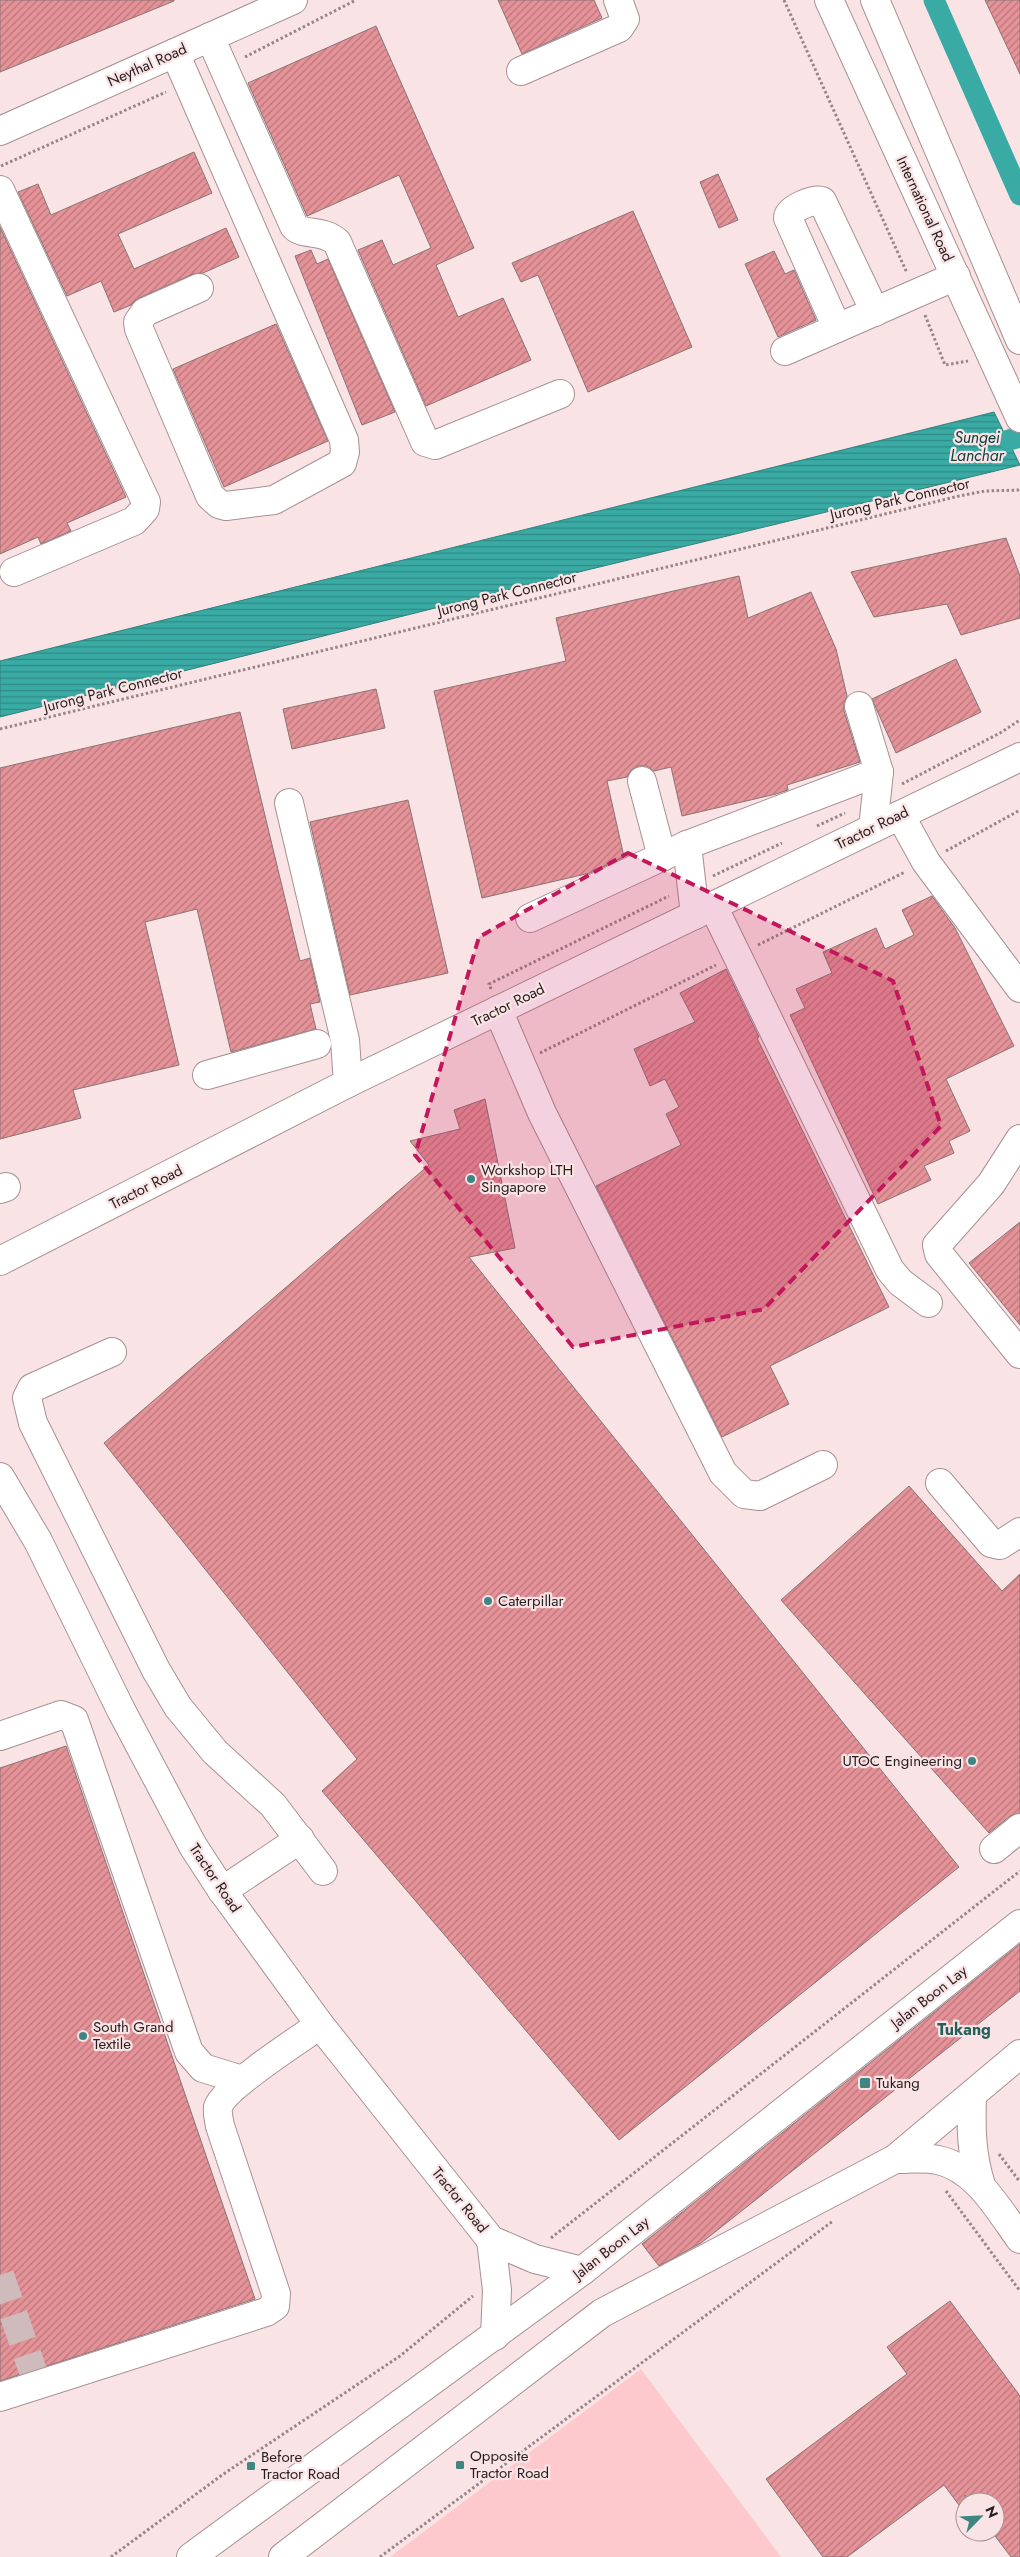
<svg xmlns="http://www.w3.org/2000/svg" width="1020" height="2557" font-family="Jost,sans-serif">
<defs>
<pattern id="water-rules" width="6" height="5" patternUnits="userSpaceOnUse" patternTransform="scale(1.25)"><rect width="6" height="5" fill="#39aaa4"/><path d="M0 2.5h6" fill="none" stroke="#308a85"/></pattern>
<pattern id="building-hatch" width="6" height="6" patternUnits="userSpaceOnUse" patternTransform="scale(1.25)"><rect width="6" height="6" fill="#e59298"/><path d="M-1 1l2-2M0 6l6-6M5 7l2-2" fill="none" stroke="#b9777b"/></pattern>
</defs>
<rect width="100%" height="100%" fill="#fae3e4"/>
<!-- green -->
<polygon fill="#fec9cc" points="641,2369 781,2557 390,2557"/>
<!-- water -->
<polygon fill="url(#water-rules)" stroke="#33807c" points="994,412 1020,465 583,571 0,717 0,661"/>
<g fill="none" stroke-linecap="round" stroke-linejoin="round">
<!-- canal -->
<g stroke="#39aaa4" stroke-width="21">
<polyline points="934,0 1020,195"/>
<polyline points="1009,440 1020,437"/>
</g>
</g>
<!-- building -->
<g fill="url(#building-hatch)" stroke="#887475">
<polygon points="0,0 174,0 174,1 0,72"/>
<polygon points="498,0 594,0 602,18 522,54"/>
<polygon points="985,0 1020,0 1020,74"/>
<polygon points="376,26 474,248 436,265 458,317 503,298 531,360 426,406 358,250 382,240 393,265 431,248 399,175 307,216 248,83"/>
<polygon points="194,152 212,193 118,234 134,269 226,228 239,257 203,273 193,274 139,298 131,305 114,312 101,281 67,296 18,192 38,184 51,215"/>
<polygon points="718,174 738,220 719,228 700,182"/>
<polygon points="633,211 692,347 588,392 538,275 521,282 512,263"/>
<polygon points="0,227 126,497 67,523 71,531 41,544 38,537 0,554"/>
<polygon points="311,250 317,264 328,259 395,412 362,425 295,256"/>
<polygon points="774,251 785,274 794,270 816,320 778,337 745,264"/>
<polygon points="276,324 328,441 224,487 173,369"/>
<polygon points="1006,538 1020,576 1020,618 961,635 947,604 874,617 851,572"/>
<polygon points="739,576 748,618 811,592 836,649 847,696 844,703 844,711 860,762 787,785 788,790 776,794 682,816 671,767 654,771 647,766 638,766 631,770 627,777 607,781 624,857 590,873 482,898 434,691 566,661 556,618"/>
<polygon points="956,659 981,712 896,753 872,699"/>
<polygon points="376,689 385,728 292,749 283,709"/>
<polygon points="240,712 300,961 310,958 320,1002 310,1004 316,1029 231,1052 197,909 145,922 179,1065 73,1090 81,1118 0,1139 0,768"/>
<polygon points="408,800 448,973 350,995 310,822"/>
<polygon points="932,896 955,928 1014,1046 946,1079 970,1131 949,1141 954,1153 924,1166 931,1180 878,1204 790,1015 805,1008 796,989 832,973 823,952 876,928 885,949 914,935 902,910"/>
<polygon points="726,969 759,1037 757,1038 889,1307 770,1366 789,1404 722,1437 596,1186 681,1145 666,1114 679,1107 665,1079 650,1086 634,1049 695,1022 680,993"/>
<polygon points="485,1099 515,1248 469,1257 959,1867 619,2140 322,1791 357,1759 104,1443 429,1165 410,1141 460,1129 454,1110"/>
<polygon points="1020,1222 1020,1325 969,1263"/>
<polygon points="909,1486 1002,1591 1020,1574 1020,1813 1010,1816 989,1833 781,1600"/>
<polygon points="66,1746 255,2299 0,2381 0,1768"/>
<polygon points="1020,1944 1020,1991 701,2243 659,2266 642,2244"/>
<polygon points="950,2301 1020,2396 1020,2557 1011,2557 992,2532 995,2532 995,2502 970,2502 965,2495 965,2513 944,2485 847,2557 823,2557 766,2479 907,2374 887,2347"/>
</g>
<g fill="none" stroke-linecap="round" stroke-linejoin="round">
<!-- minor-tunnel -->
<polyline stroke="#cfbbbc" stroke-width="28" stroke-dasharray="28 14" stroke-linecap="butt" points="0,2275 36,2380"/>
<!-- minor casing -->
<g stroke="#a69192" stroke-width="30">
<g id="minor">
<path d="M210,37L294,226C302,236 323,229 337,242L425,442L435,445L560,394"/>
<polyline points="175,53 344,440 345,452 342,463 274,500 226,506 219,504 210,496 139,329 138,322 145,312 199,288"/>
<polyline points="521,71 619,28 625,19 618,0"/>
<polyline points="0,131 293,0"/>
<polyline points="0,190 146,502 145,509 134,521 14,572"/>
<path d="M837,328L788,218C788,209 814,198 822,201L824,205L875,312"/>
<polyline points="785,351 956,276"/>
<polyline points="859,706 879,772 873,828"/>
<polyline points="642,781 662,857"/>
<polyline points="289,803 345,1040 348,1083"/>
<polyline points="900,815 926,862 1020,988"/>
<polyline points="687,845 695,915"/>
<polyline points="713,906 890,1270 900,1282 928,1303"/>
<polyline points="530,918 687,845 879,772"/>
<polyline points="498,1010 542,1113 723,1473 744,1494 760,1496 823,1465"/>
<polyline points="207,1075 317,1044"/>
<polyline points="1020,1139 991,1184 937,1245 939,1254 1020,1354"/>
<polyline points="0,1189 6,1187"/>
<polyline points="0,1261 348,1083 1020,757"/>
<polyline points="112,1352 32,1388 27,1398 33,1423 156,1670 178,1707 215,1752 273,1805 323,1871"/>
<polyline points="0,1477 38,1541 121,1710 193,1846 221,1889 320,2025 491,2240 535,2259 582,2271"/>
<polyline points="940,1483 991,1543 1000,1545 1020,1532"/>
<polyline points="0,1736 61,1715 74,1720 189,2052 203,2068 242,2080"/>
<polyline points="994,1849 1020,1828"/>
<polyline points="222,1891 300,1839"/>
<path d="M972,2095C971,2127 971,2154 981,2185"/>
<path d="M895,2159C909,2159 925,2157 938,2160C976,2168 999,2210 1020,2239"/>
<polyline points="491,2240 497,2290 495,2336"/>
<path d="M0,2397L266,2312L275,2306L276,2294L220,2126C219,2120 217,2113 218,2107C224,2088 301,2038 320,2025"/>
</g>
</g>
<!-- major casing -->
<g stroke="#a69192" stroke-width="30">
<g id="major">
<polyline points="829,0 1020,418"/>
<polyline points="875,0 1020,340"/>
<polyline points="191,2557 582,2271 1020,1924"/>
<polyline points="283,2557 602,2313 895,2159 1020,2054"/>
</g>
</g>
<!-- path -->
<g stroke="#968687" stroke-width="3" stroke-dasharray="2.5 2.5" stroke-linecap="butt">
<polyline points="784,0 907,273"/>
<polyline points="245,57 356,0"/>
<polyline points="1,166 166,92"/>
<polyline points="925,315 945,365 968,361"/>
<polyline points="0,729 959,496 985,491 1020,490"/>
<polyline points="902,784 1000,733 1020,720"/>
<polyline points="817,826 845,813"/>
<polyline points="946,851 1020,810"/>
<polyline points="713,876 782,843"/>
<polyline points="758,945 905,872"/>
<polyline points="491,989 489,984 669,896"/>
<polyline points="540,1053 716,965"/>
<polyline points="999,2154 1020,2182"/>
<polyline points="946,2191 1020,2291"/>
<polyline points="551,2238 1020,1871"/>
<polyline points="111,2557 222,2475 400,2356 473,2296"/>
<polyline points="380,2557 833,2221"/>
</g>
<!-- minor -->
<use href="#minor" stroke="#fff" stroke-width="28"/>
<!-- major -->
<use href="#major" stroke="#fff" stroke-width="28"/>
</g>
<!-- marked area -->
<path fill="#c2185b" fill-opacity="0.2" stroke="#c2185b" stroke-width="4" stroke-dasharray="10 6" stroke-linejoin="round" d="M628,853L893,981L941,1126L764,1309L573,1347L415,1155L479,937Z"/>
<!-- markers -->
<g fill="#3f8682" stroke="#fae3e4" stroke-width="2">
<circle cx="471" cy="1179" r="5"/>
<circle cx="488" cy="1601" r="5"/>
<circle cx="972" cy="1761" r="5"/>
<circle cx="83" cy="2036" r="5"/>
<rect x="859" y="2077" width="12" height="12" rx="2.5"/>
<rect x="455" y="2460" width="10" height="10" rx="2.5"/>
<rect x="246" y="2461" width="10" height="10" rx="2.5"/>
</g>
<g text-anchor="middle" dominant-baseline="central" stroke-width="4.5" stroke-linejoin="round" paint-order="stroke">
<!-- street labels -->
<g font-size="15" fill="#251d1e" stroke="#fae3e4">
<text transform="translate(147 65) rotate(-24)">Neythal Road</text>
<text transform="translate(925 209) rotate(65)">International Road</text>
<text transform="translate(900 499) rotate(-13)">Jurong Park Connector</text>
<text transform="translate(507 594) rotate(-14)">Jurong Park Connector</text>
<text transform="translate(113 690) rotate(-14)">Jurong Park Connector</text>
<text transform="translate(872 828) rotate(-26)">Tractor Road</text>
<text transform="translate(508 1005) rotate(-26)">Tractor Road</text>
<text transform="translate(146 1187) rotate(-27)">Tractor Road</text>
<text transform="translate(215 1878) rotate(56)">Tractor Road</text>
<text transform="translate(929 1997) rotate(-38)">Jalan Boon Lay</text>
<text transform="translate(460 2200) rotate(51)">Tractor Road</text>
<text transform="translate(611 2248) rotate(-38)">Jalan Boon Lay</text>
</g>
<!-- poi labels -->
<g font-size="15" fill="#251d1e" stroke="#fae3e4" text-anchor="start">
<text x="481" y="1170">Workshop LTH<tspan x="481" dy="17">Singapore</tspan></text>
<text x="498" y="1601">Caterpillar</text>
<text x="962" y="1761" text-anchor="end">UTOC Engineering</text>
<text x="93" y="2027">South Grand<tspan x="93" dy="17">Textile</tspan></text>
<text x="876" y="2083">Tukang</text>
<text x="470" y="2456">Opposite<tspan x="470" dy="17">Tractor Road</tspan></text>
<text x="261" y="2457">Before<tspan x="261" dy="17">Tractor Road</tspan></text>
</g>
<!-- water labels -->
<g font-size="16" font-style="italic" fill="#0d403d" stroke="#fae3e4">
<text x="977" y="437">Sungei<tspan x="977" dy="18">Lanchar</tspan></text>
</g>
<!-- neighbourhood labels -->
<g font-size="16" font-weight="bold" fill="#255f5c" stroke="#fae3e4">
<text x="964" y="2029">Tukang</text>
</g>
</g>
<!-- north arrow -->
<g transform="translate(980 2517) rotate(66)"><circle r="24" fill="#fae3e4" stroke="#a59495"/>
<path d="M0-4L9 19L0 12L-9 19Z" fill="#3f8682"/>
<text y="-8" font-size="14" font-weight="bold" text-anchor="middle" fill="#251d1e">N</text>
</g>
</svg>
